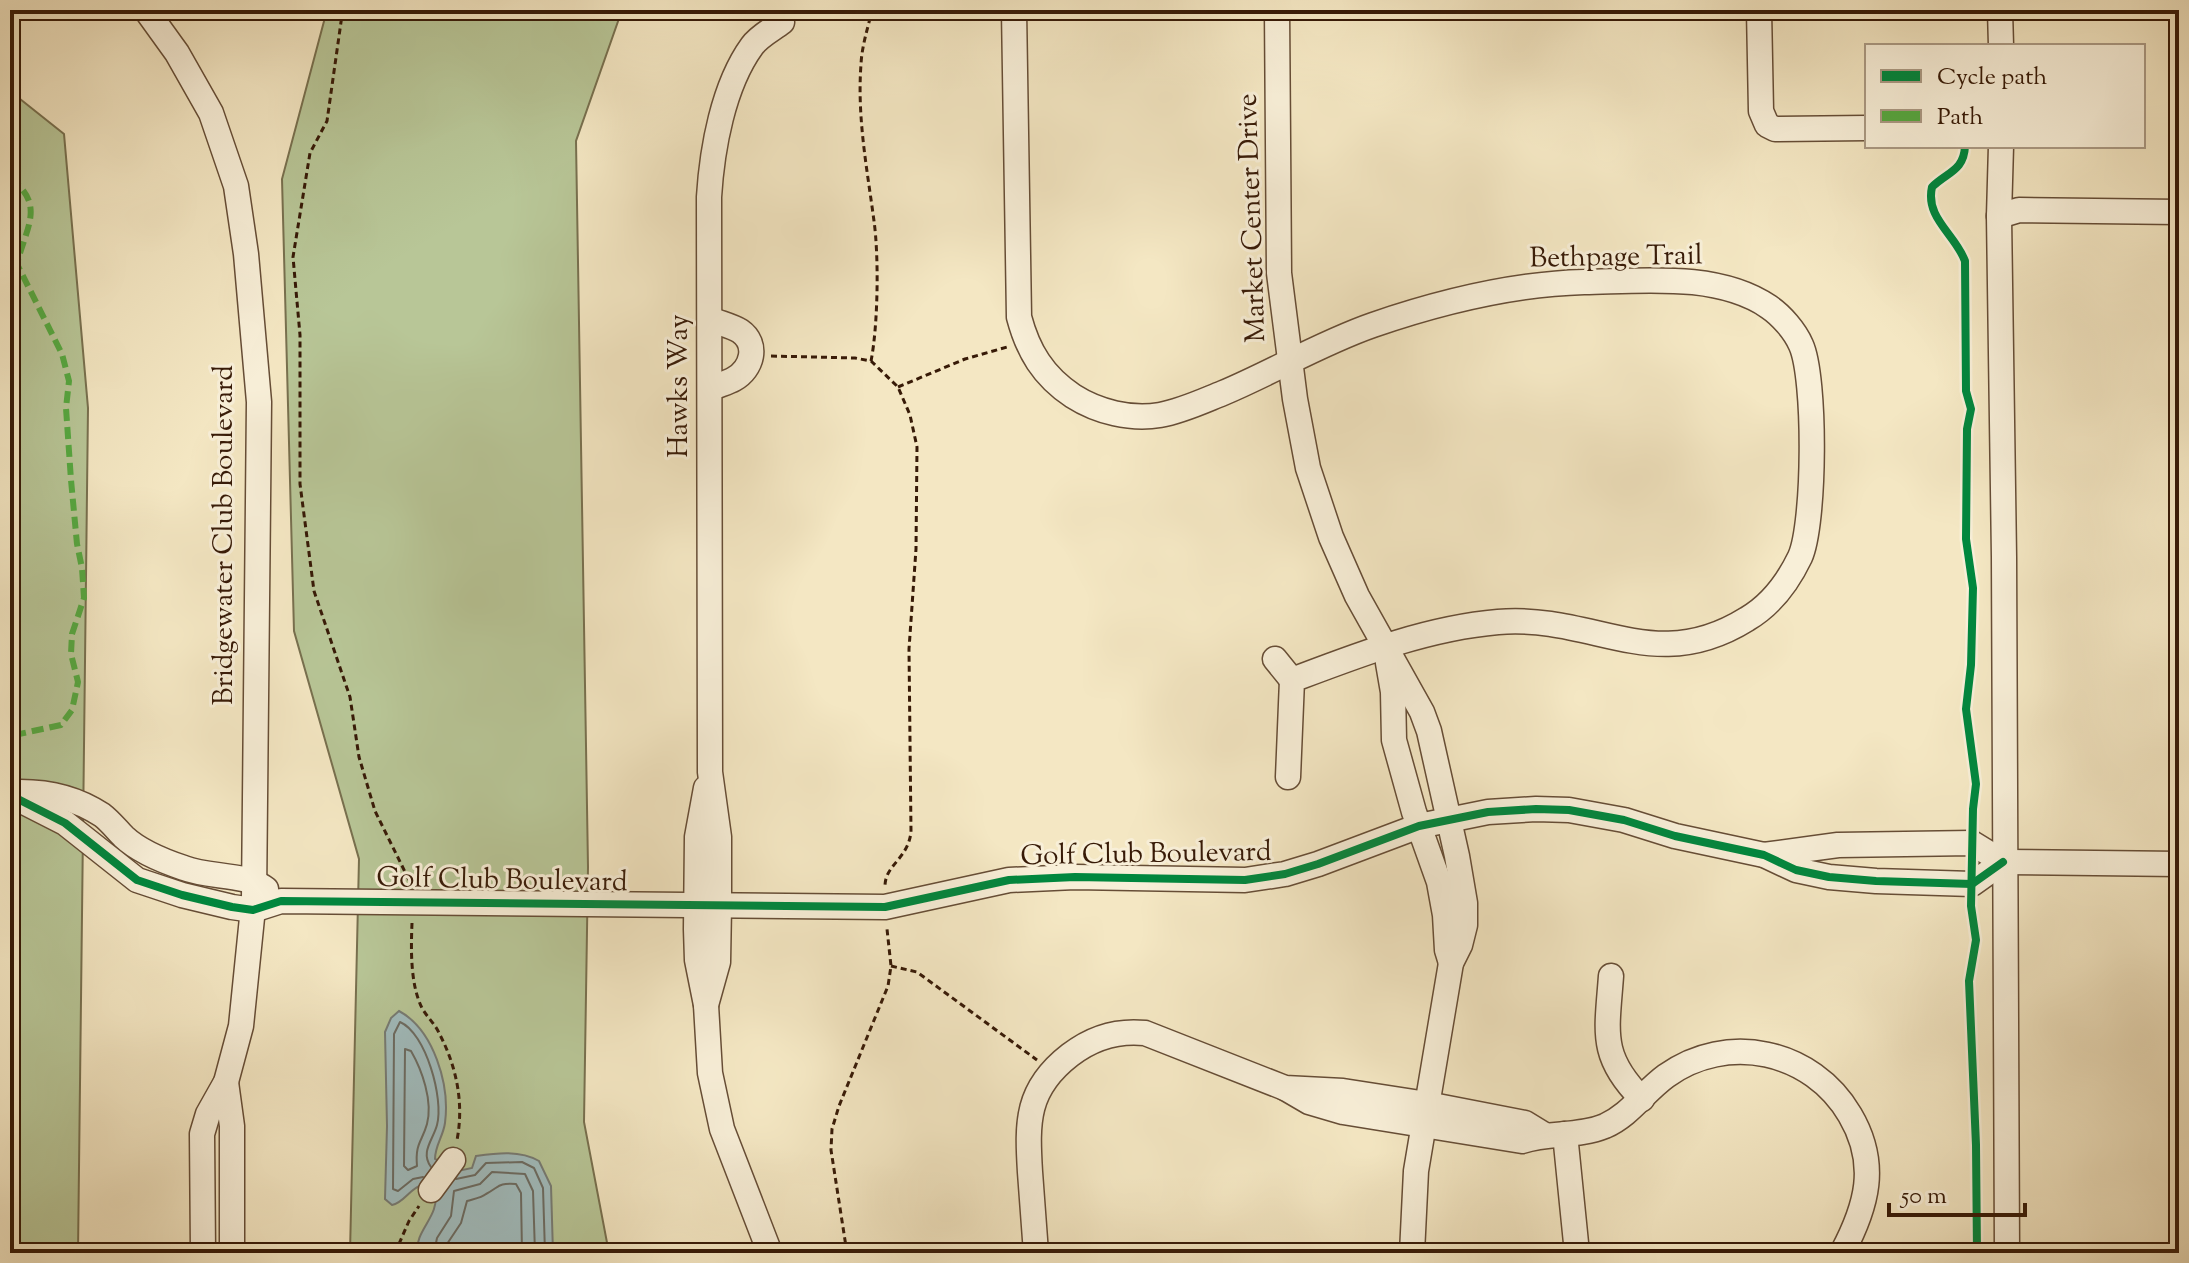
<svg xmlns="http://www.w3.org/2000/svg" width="2189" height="1263" font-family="'Sorts Mill Goudy',serif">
<rect width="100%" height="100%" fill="#f4e7c3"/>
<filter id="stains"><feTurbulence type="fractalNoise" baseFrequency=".0025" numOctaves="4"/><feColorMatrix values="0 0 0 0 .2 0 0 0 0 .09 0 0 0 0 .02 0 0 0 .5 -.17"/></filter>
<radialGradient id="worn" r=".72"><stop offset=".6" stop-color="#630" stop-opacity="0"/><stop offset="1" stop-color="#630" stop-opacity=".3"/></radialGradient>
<!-- green -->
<g fill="#b8c697" stroke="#78704f" stroke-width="2">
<polygon points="327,10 622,10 576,141 588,867 584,1122 609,1253 350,1253 359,859 294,631 282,179"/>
<polygon points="10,91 64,134 88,408 78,1253 10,1253"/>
</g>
<!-- water -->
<path fill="#a1bdbf" stroke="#777c75" stroke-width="2" d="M399,1011C434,1030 450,1085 445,1123C443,1137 435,1145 435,1159L458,1171L472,1168L476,1156C497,1153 520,1150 539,1161L551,1186L553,1253H417C415,1230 440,1216 435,1193L422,1185C410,1188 404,1203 392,1205L385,1199L387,1126L385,1032L391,1018Z"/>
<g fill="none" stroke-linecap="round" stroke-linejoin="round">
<!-- shore -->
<g stroke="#6c6c63" stroke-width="2">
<path d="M405,1049L411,1051C422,1070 433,1101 427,1124C422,1142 415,1143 417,1166L408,1170L404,1166Z"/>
<path d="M423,1177L413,1179L398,1191L393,1189L394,1034L400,1022C426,1033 444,1099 437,1125C433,1140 420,1152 431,1167"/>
<polyline points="456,1179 475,1175 486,1163 522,1162 534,1168 543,1188 545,1253"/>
<polyline points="434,1253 437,1238 451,1216 454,1191 480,1184 492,1172 525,1174 533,1191 535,1253"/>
<path d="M446,1253L447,1244L461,1223L467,1201C473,1199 481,1198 486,1194C501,1186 497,1183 516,1184L521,1193L522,1253"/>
</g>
<!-- minor casing -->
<g stroke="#664d36" stroke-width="27">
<g id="minor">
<polyline points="146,10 177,53 211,113 236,186 246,254 259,402 254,898 241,1026 226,1082 208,1114 202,1134 203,1253"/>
<path d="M1014,10L1019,317C1028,351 1043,376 1073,396C1098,412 1131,420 1160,415C1182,411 1203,401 1223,393C1273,372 1321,343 1373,325C1440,302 1513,284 1584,282C1642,281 1718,272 1769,307C1781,315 1795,331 1801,345C1816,378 1815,524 1800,557C1788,582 1771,605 1747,619C1654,677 1595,614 1498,622C1427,628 1358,655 1292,680L1288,777"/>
<polyline points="1277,10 1279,273 1295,399 1308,468 1331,537 1357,596 1422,712 1429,731 1457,856 1465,903 1465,925 1460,945 1451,963 1416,1171 1412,1253"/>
<polyline points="1759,10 1761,111 1767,125 1775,129 1867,128"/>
<polyline points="2000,10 2001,46"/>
<polyline points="2001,146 1999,216 2004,557 2007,1253"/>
<polyline points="1999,216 2019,210 2179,212"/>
<path d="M710,319C719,323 732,326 740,331C759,344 752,369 734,379C727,383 718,385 710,389"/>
<polyline points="1275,659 1292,680"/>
<polyline points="1388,663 1393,692 1394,740 1414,812 1439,882 1445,915 1447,950 1451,963"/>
<polyline points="706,788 697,837 696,929 697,960 706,1005 710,1073 722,1129 770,1253"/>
<path d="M14,792C45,791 75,797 102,815C110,821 117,830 124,837C140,852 163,861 184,868C210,878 245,873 266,889"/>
<polyline points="10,795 65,823 137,880 182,895 232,907 253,910 281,901 885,907 1009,880 1075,877 1245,880 1285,874 1318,864 1419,826 1488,812 1536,809 1569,810 1624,820 1675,836 1764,855 1796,870 1829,877 1876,881 1972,884 2003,862"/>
<polyline points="1764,855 1838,845 1972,843 2003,862"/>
<polyline points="2003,862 2179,864"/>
<path d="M1611,976C1607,1032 1599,1056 1642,1099"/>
<path d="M706,1005L718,962L719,906V837L710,772L709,197C712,149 723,86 752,46C759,36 773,29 782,22"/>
<polyline points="226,1082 232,1126 232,1253"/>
<path d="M1285,1088L1309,1102L1343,1112L1522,1141C1549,1132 1578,1137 1605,1126C1630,1115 1644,1092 1666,1076C1727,1032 1812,1050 1850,1115C1879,1164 1867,1206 1842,1253"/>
<polyline points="1565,1134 1577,1253"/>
<polyline points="431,1190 453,1160"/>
<path d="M1036,1253C1034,1226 1032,1199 1030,1172C1027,1122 1026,1089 1070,1055C1092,1038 1116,1030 1145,1033L1285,1088L1343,1091L1427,1104L1525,1123L1543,1134"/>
</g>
</g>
<!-- path -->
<g stroke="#371a07" stroke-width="3" stroke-dasharray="6 4" stroke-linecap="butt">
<polyline points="346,10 342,15 327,121 310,153 293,257 300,335 300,484 314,591 350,697 359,757 375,811 409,880"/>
<path d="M771,356L855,358L871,361L898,387L910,415L917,447L916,549L909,649L911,832C908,859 885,865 885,886"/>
<path d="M871,361C878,326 879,257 874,221C867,168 857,118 861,64C862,45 868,28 872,10"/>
<polyline points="898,387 965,359 1007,347"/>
<path d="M412,923C411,948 410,984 422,1008C427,1017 435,1024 439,1033C457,1067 464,1104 457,1140"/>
<polyline points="891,966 917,972 1037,1060"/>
<polyline points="395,1253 409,1221 419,1206"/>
<polyline points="847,1253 831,1150 832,1129 839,1106 888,986 891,966 887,929"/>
</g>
<!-- minor -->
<use href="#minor" stroke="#f8efd8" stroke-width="24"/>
<!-- quiet -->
<path stroke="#55a941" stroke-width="6" stroke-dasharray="12 6" stroke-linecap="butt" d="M10,178C46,205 26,227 17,264L62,354L69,381L66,408L71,480L77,544L82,568L84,598L72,634L71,654L78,682L72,710L61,725L10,736"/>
<!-- cycleway casing -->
<g stroke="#f8efd8" stroke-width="13">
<g id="cycleway">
<path d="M1965,146C1964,171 1947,172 1932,187C1925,218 1955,234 1965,261L1966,391L1971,409L1967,429L1966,539L1973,588L1971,665L1966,709L1976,784L1973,809L1971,906L1976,940L1969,981L1976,1145L1977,1253"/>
<polyline points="10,795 65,823 137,880 182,895 232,907 253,910 281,901 885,907 1009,880 1075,877 1245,880 1285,874 1318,864 1419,826 1488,812 1536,809 1569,810 1624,820 1675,836 1764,855 1796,870 1829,877 1876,881 1972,884 2003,862"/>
</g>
</g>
<!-- cycleway -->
<use href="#cycleway" stroke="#00873e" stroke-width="8"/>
</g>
<g text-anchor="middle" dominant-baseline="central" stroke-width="6" stroke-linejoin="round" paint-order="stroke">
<!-- street labels -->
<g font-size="28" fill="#371a07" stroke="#f8efd8">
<text transform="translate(1253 218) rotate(-92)">Market Center Drive</text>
<text transform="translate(1616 258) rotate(-1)">Bethpage Trail</text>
<text transform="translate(680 386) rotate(-90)">Hawks Way</text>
<text transform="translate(225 535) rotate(-90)">Bridgewater Club Boulevard</text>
<text transform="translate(1146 855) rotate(-1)">Golf Club Boulevard</text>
<text transform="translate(502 881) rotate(1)">Golf Club Boulevard</text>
</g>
</g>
<!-- margin -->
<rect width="2189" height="1263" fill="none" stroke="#f4e7c3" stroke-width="40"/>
<rect x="12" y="12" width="2165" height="1239" fill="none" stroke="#371a07" stroke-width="4"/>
<rect x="20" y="20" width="2149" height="1223" fill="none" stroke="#371a07" stroke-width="2"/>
<!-- legend -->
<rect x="1865" y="44" width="280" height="104" fill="#f8efd8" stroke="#ab9a84" stroke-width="2"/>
<rect x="1881" y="70" width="40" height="12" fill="#00873e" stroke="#ab9a84" stroke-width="2"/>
<text x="1937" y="84" font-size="24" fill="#371a07">Cycle path</text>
<rect x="1881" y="110" width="40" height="12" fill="#55a941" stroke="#ab9a84" stroke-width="2"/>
<text x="1937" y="124" font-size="24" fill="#371a07">Path</text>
<!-- scale -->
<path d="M1889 1203v12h136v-12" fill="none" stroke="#371a07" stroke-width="4"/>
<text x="1901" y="1203" font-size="24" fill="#371a07" stroke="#f8efd8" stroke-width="6" paint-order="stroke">50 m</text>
<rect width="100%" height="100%" filter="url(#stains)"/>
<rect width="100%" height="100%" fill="url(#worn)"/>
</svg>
